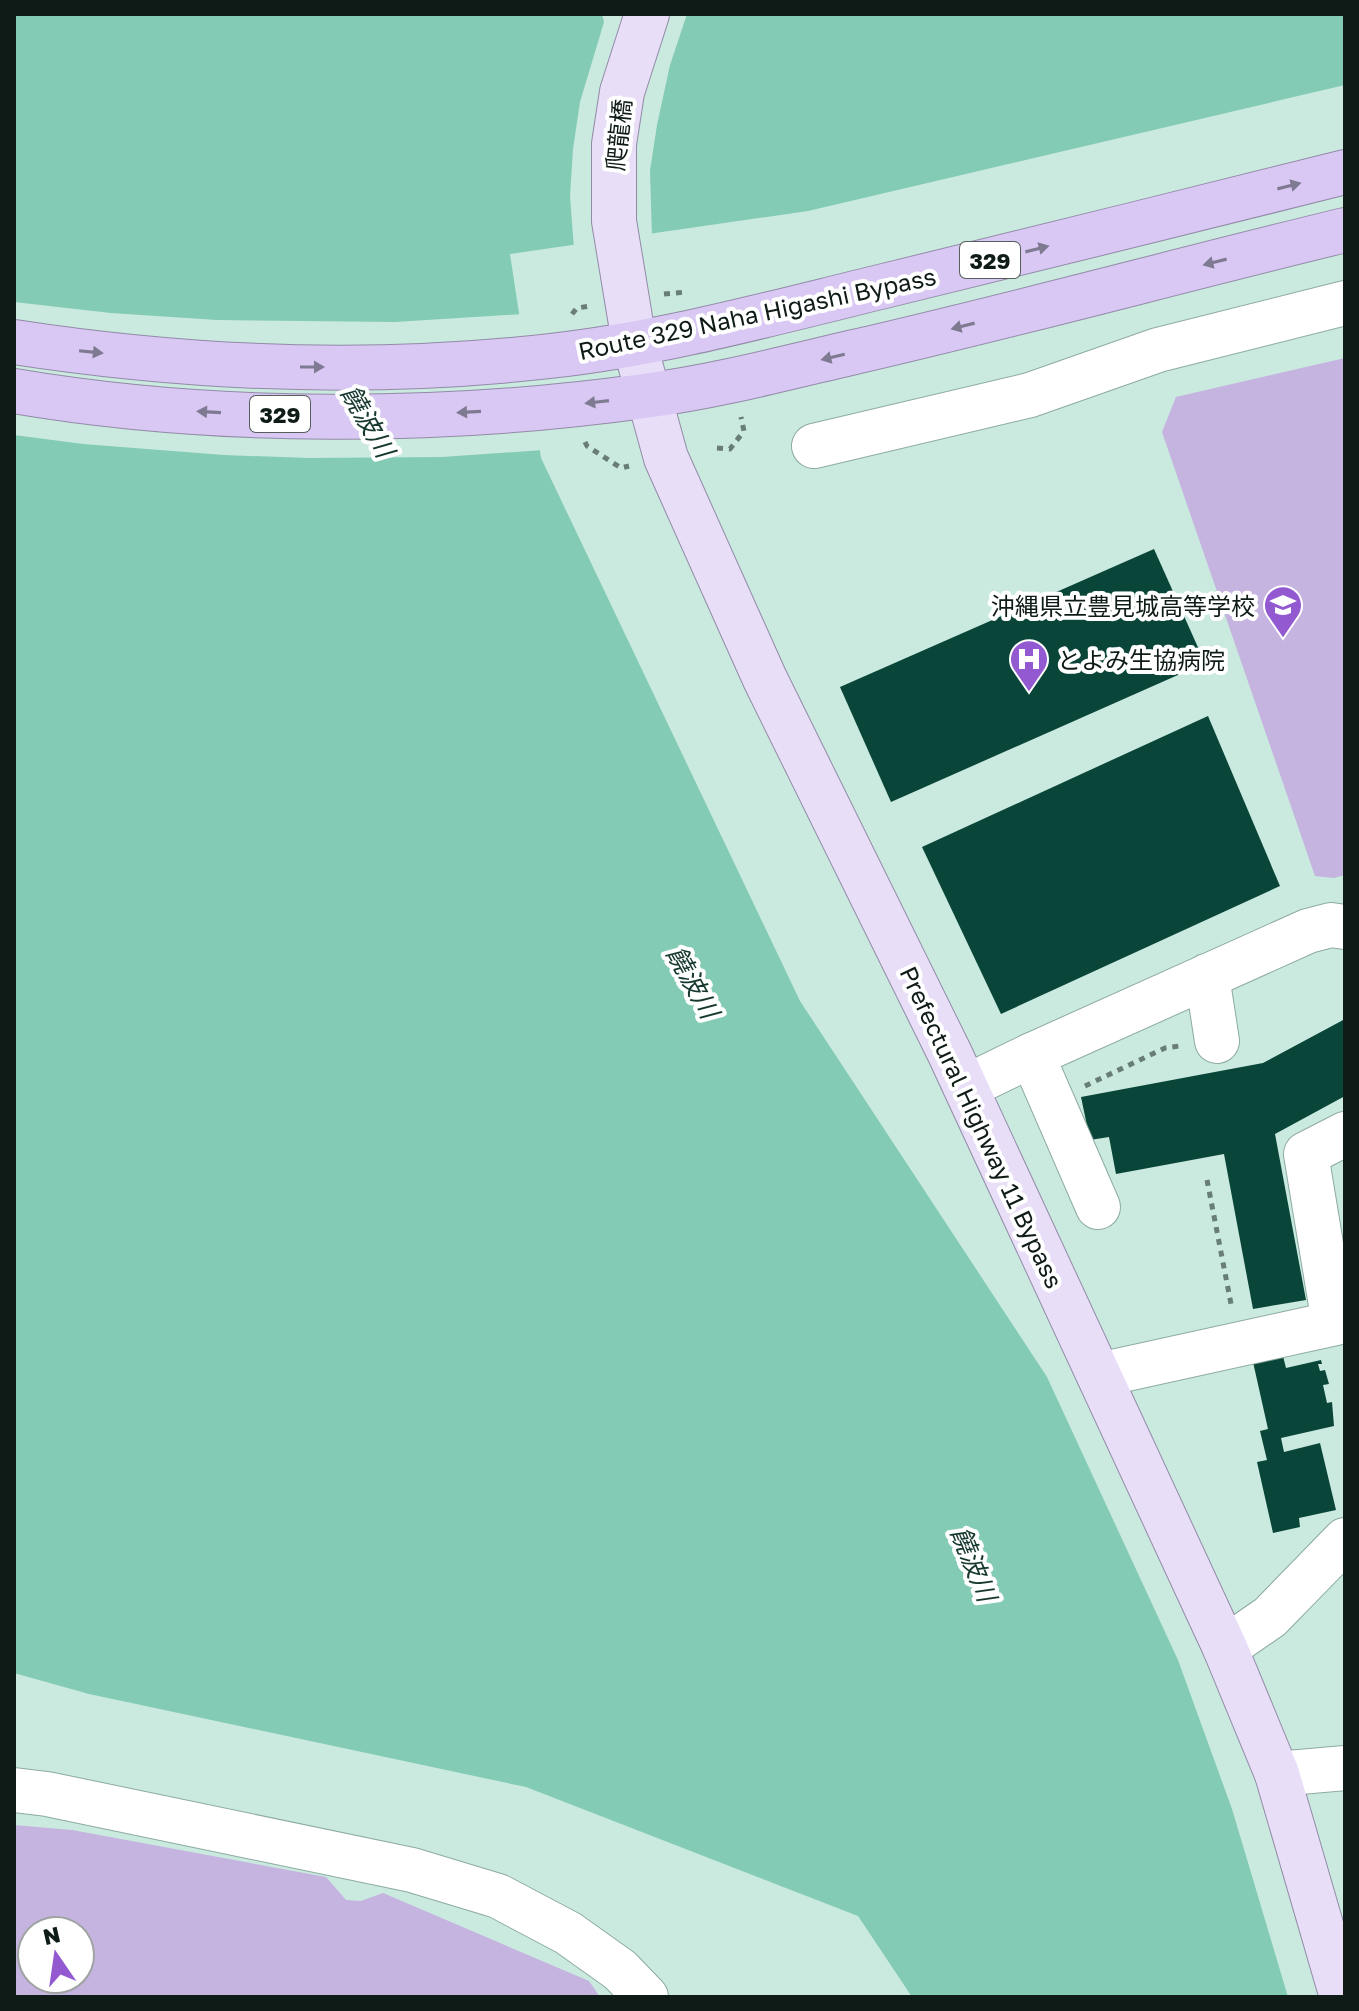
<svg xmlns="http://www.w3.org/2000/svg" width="1359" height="2011" font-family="'Golos Text','Noto Sans JP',sans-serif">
<rect width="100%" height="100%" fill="#cae9df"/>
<!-- green -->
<g fill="#c5b3e0" fill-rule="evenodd">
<polygon points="1345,358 1345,875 1334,878 1315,876 1162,432 1176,397"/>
<path d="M14,1825L72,1830L326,1877L346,1900L361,1901L383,1893L589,1981L600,1997H14ZM80,1931V1979H32V1931Z"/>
</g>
<!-- water -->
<polygon fill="#84cbb6" points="14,14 1345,14 1345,85 808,211 510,254 541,458 800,1001 1047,1377 1178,1660 1232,1809 1288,1997 912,1997 858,1916 526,1787 89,1694 14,1673"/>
<!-- pier -->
<g fill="#cae9df">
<polygon points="602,14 687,14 670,65 657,125 650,171 652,237 574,249 570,196 573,149 580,102 604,22"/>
<polygon points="14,302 111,313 217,320 395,322 523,314 544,450 442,457 309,458 224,455 83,444 14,435"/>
</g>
<!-- building -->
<g fill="#094538">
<polygon points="1154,549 1205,663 891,802 840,687"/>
<polygon points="1208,716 1280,886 1001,1014 922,847"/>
<polygon points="1345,1019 1345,1096 1275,1134 1306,1300 1253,1309 1224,1154 1116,1174 1109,1137 1090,1140 1081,1097 1263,1063"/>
<polygon points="1283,1356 1286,1368 1321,1360 1322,1364 1318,1364 1320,1371 1325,1370 1329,1384 1323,1385 1327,1403 1332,1402 1334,1426 1281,1438 1284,1452 1320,1443 1336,1510 1299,1518 1300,1527 1273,1533 1257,1462 1267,1460 1260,1431 1268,1429 1253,1362"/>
</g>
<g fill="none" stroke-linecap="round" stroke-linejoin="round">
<!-- minor casing -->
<g stroke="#8daba1" stroke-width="46">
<g id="minor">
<polyline points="814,446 1030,395 1158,350 1345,303"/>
<polyline points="1207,976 1217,1041"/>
<polyline points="966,1087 1032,1055"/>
<polyline points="1098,1207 1032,1055 1308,931 1331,925 1345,927"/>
<polyline points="1334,1323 1306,1154 1345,1134"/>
<polyline points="1099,1375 1345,1321"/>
<polyline points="1225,1648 1270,1617 1345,1540"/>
<polyline points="1277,1774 1345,1768"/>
<polyline points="14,1790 47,1794 412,1870 498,1896 568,1933 620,1970 646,1997"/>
</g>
</g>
<!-- major casing -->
<g stroke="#928ba7" stroke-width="46">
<polyline id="major" points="647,14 622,92 614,144 614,221 634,342 666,458 765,679 950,1054 1225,1648 1277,1774 1342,1997"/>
</g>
<!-- highway casing -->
<g stroke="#928ba7" stroke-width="46">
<g id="highway">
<path d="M14,342C190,369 373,376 550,356C660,344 769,314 876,288C1032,250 1189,211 1345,172"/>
<path d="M14,391C215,425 442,424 644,396C713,387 782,369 850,353C1016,315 1180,270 1345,230"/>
</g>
</g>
<!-- path -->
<g stroke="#687d76" stroke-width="5" stroke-dasharray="6 6" stroke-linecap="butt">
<polyline points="664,294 686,292"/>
<polyline points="572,314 577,308 590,306"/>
<polyline points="585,442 587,446 621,468 629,466"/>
<polyline points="717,448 730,449 744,431 741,417"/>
<polyline points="1085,1086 1165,1048 1179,1046"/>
<polyline points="1207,1180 1232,1309"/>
</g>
<!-- minor -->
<use href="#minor" stroke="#fff" stroke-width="44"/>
<!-- major -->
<use href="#major" stroke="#e8def8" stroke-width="44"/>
<!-- highway -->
<use href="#highway" stroke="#d9c8f4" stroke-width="44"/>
</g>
<!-- one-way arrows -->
<defs><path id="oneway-solid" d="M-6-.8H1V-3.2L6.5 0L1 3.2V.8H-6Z" transform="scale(2)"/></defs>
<g fill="#7e7a91">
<use href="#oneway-solid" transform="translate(1289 186) rotate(-14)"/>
<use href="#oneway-solid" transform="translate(1037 249) rotate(-14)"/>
<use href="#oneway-solid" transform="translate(1215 262) rotate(166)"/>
<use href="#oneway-solid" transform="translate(963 326) rotate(166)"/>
<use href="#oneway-solid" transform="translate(91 352) rotate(6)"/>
<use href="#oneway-solid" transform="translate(833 357) rotate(167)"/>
<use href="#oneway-solid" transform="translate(312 367)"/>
<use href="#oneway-solid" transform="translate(597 402) rotate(173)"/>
<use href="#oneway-solid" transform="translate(209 412) rotate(-177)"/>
<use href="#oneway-solid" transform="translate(469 412) rotate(177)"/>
</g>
<!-- icons -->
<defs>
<g id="school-pin" transform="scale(2)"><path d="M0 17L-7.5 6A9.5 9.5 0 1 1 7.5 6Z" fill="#9259d1" stroke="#fff"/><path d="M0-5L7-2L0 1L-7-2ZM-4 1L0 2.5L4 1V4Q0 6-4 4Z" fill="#fff"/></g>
<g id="hospital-pin" transform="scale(2)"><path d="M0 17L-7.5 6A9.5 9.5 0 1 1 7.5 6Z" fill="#9259d1" stroke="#fff"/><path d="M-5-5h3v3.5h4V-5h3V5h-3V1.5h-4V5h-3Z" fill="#fff"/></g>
</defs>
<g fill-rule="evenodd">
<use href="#school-pin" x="1283" y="605"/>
<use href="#hospital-pin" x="1029" y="659"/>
</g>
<g text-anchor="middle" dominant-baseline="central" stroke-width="8" stroke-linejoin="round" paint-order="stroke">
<!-- shield labels -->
<g fill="#fff" stroke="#575f5d" stroke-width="2">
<rect x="960" y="242" width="60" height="36" rx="6"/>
<rect x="250" y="396" width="60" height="36" rx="6"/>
</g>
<g font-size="22" font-weight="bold" fill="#0f1b17">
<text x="990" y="260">329</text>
<text x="280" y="414">329</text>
</g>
<!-- street labels -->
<g font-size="24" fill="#0f1b17" stroke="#fff">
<text transform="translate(618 135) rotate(-84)">爬龍橋</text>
<text transform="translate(757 313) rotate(-12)">Route 329 Naha Higashi Bypass</text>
<text transform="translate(982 1127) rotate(65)">Prefectural Highway 11 Bypass</text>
</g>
<!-- poi labels -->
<g font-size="24" fill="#0f1b17" stroke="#fff" text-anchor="end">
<text x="1255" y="605">沖縄県立豊見城高等学校</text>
<text x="1057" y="659" text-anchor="start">とよみ生協病院</text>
</g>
<!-- water labels -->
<g font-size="26" font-style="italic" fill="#16382f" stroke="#fff">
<text transform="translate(368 421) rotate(60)">饒波川</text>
<text transform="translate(693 982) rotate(61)">饒波川</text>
<text transform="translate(974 1564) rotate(68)">饒波川</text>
</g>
</g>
<!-- border -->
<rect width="1359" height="2011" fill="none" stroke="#0f1b17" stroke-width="32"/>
<!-- north arrow -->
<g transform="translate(56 1955) rotate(347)"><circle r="38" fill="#ffffff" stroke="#9fa4a2" stroke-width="2"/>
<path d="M0-6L14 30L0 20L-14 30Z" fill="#9259d1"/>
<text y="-12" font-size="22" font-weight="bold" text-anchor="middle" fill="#0f1b17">N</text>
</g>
</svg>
